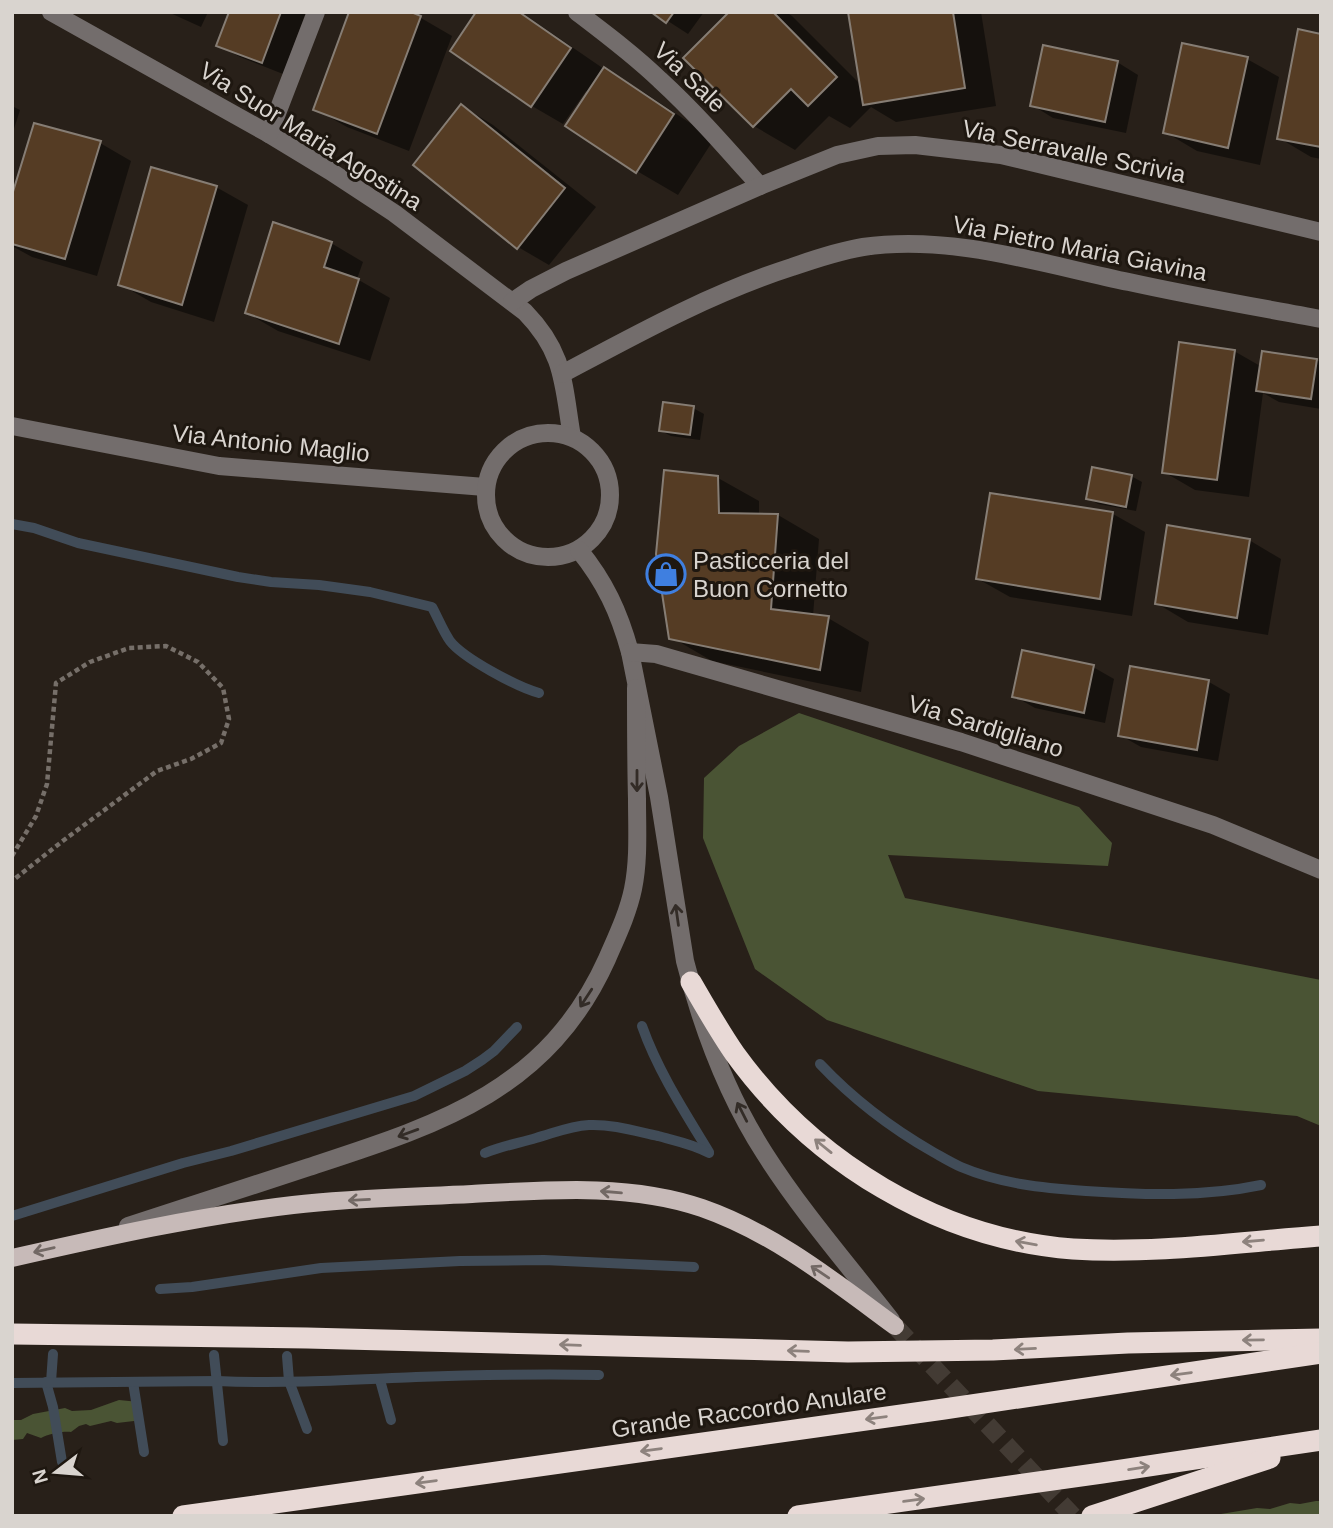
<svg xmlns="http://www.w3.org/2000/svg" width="1333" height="1528" font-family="Arial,sans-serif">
<rect width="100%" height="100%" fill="#282019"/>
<!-- forest -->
<g fill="#4a5434">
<polygon points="799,713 1079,807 1112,843 1108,866 888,855 905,898 1321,980 1321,1126 1297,1116 1038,1091 827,1020 755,969 703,838 704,778 739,746"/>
<path d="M119,1400L139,1402L142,1414L141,1417L134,1421L117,1423L111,1421L90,1426L86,1424L79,1426L71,1432C63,1431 48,1434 41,1438L27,1433L23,1439L12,1440V1420H21L33,1414L65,1408L72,1411L91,1410Z"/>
<polygon points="1316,1501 1321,1501 1321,1516 1209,1516 1257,1508 1270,1509 1290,1503 1300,1504"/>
</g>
<!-- shadow -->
<g fill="#0007">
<polygon points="168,12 208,12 201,27"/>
<polygon points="230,12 306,12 283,74 240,57 218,45"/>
<polygon points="406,12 421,18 452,36 409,151 347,127 315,109"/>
<polygon points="479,12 521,12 604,69 645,93 714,139 678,195 637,171 589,93 586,91 563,124 532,106"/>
<polygon points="654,12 704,12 688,34"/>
<polygon points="731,12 786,12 792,16 862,86 850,12 981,12 996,106 896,122 871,107 850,128 829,116 795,150 754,126"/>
<polygon points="1321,36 1321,159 1311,157 1279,138"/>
<polygon points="1247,59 1279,77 1260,165 1197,151 1165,132"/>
<polygon points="1117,62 1138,75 1126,133 1053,118 1032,105"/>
<polygon points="12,106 20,110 12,135"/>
<polygon points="462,106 493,125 596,207 549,265 518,247"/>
<polygon points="100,143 131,161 97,276 32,257 12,246 12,201"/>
<polygon points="216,187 248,205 214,322 151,302 120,284"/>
<polygon points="331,243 363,262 357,279 390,298 370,361 278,331 247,313"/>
<polygon points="1234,351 1262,367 1264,353 1317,360 1321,363 1321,409 1279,402 1263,393 1249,497 1195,490 1164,472"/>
<polygon points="693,408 704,414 700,440 671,436 661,431"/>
<polygon points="1131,476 1142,482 1136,511 1098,504 1088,498"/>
<polygon points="718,478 759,501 759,515 778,515 819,539 813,616 828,618 869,642 861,692 712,661 671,637"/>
<polygon points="991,495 1113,514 1145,532 1132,616 1010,597 978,579"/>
<polygon points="1249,540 1281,559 1268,635 1188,622 1156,603"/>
<polygon points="1093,667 1114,679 1105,723 1035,708 1014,696"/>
<polygon points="1132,668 1209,682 1230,694 1218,761 1141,747 1120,735"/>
</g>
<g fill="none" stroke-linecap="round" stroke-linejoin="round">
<!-- stream -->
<g stroke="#414c58" stroke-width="10">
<path d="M12,524L34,528L78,543L238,577L271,582L319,585L370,592L432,607C438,618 443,631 450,641C463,658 517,687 539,693"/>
<path d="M642,1026C658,1071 684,1111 709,1152"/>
<path d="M820,1064C853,1099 891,1128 933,1152C942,1157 952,1163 961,1167C1001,1184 1043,1188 1086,1191C1143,1195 1204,1197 1261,1185"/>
<path d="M485,1153C502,1146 519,1143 536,1138C554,1133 570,1126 589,1125C612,1124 635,1131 658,1136C676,1141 693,1144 709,1153"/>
<polyline points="12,1216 183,1163 231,1151 414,1096 465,1071 482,1060 494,1051 517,1027"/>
<polyline points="160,1289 192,1287 321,1268 460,1261 544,1260 694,1267"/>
<polyline points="214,1355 223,1441"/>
<polyline points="287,1356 289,1381 307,1429"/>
<polyline points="380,1380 391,1420"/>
<polyline points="46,1382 53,1407 62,1462"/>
<polyline points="51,1382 53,1354"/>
<polyline points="133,1382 144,1452"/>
<path d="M12,1383L217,1381C283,1384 350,1380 416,1377C476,1375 538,1374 599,1375"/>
</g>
</g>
<!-- building -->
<g fill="#553c24" stroke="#867d74" stroke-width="2">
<polygon points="229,12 281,12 262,63 216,46"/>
<polygon points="349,12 411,12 421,16 377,134 313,110"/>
<polygon points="476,12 519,12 571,48 531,107 450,51"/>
<polygon points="651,12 674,12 666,23"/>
<polygon points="729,12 773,12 837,77 808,106 791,89 753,127 683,58"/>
<polygon points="848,12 953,12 965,88 863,105"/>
<polygon points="1298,29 1321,34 1321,147 1277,139"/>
<polygon points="1182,43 1248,57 1228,148 1163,133"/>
<polygon points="1043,45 1118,61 1105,122 1030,106"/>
<polygon points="604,67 674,114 636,173 565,126"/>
<polygon points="461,104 565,188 517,249 413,165"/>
<polygon points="34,123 101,141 65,259 12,244 12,195"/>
<polygon points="151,167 217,186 182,305 118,285"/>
<polygon points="273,222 332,242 324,267 359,279 339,344 245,313"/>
<polygon points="1179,342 1235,350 1217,480 1162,473"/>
<polygon points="1262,351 1317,359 1311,399 1256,391"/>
<polygon points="663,402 694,406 690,435 659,431"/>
<polygon points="1092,467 1132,475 1126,507 1086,499"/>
<polygon points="664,470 718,476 719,513 778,514 771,609 829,616 820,670 669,639 656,554"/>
<polygon points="990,493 1113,512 1100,599 976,579"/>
<polygon points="1167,525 1250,539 1237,618 1155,604"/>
<polygon points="1022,650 1094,665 1084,713 1012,697"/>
<polygon points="1130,666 1209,680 1197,750 1118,736"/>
</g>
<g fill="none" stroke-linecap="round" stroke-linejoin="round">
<!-- major-tunnel -->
<polyline stroke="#433b34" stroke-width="18" stroke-dasharray="18 9" stroke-linecap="butt" points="895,1326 1073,1516"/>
<!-- path -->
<polyline stroke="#766f69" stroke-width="4.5" stroke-dasharray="5 3.5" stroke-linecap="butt" points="12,856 36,816 47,784 56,683 90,662 129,648 166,646 198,662 223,688 229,719 221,743 191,759 157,771 64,840 12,881"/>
<!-- minor -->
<g stroke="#736d6c" stroke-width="18">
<path d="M51,12L269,134L330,171L394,213L525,312C565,353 563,384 572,437"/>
<path d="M577,12C606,34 634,55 660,80C696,113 728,150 760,186"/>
<polyline points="269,134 316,12"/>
<polyline points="512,302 531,289 566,271 760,186 837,155 878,146 915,145 1001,155 1321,232"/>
<path d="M562,374C637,334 711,293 792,267C815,259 839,251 863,247C952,234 1042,264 1129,282C1192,296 1257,307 1321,319"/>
<polyline points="12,426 219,466 485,487"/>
<circle cx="548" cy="495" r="62"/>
<path d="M579,550C605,582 619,612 630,652L659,797L685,961C702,1028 727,1095 765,1154C802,1212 849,1266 891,1320"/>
<polyline points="630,652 656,654 961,742 1213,825 1321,870"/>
<path d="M128,1226C188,1206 249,1187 309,1167C437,1125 547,1092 607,959C617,936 628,913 633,889C639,860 637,829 637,799C636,762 636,725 636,688"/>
</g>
<!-- major -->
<path stroke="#c7bab8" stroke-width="18" d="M12,1258C105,1237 198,1216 293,1205C352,1198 412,1197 472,1194C547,1190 630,1183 702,1208C774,1233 835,1282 895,1326"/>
<!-- highway -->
<g stroke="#e8d9d6" stroke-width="21">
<path d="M691,982C705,1006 719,1031 735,1054C813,1162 939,1239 1073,1249C1155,1254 1239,1242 1321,1236"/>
<polyline points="12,1334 307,1338 848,1352 993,1350 1128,1343 1321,1339"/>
<polyline points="183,1516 944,1409 1321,1353"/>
<polyline points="798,1516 1102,1473 1321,1440"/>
<polyline points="1092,1516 1270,1458"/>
</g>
</g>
<!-- one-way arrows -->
<defs><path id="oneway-shaft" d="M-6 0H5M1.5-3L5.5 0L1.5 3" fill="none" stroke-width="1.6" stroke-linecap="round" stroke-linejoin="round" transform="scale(1.75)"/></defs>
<g stroke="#332c27">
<use href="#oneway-shaft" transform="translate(637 781) rotate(90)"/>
<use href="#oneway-shaft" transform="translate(677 915) rotate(-98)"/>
<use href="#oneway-shaft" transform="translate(586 998) rotate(123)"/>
<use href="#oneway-shaft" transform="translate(742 1112) rotate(-117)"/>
<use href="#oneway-shaft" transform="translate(408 1133) rotate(160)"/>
</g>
<g stroke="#8d827d">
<use href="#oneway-shaft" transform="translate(823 1146) rotate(-141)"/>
<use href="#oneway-shaft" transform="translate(1253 1241) rotate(175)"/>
<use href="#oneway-shaft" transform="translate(1026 1243) rotate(-170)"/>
<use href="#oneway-shaft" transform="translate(1253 1340) rotate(179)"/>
<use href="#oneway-shaft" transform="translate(570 1345) rotate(-178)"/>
<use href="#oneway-shaft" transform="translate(1025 1349) rotate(177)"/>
<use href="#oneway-shaft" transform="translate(798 1351) rotate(-178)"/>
<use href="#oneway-shaft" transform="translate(1181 1374) rotate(172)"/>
<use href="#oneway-shaft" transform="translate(876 1418) rotate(172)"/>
<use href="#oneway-shaft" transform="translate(651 1450) rotate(172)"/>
<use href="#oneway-shaft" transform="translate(1139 1468) rotate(-9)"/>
<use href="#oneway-shaft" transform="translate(426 1482) rotate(172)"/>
<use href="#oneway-shaft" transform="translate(914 1500) rotate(-8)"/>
</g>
<g stroke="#726864">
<use href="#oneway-shaft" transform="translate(611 1192) rotate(-175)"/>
<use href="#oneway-shaft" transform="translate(359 1200) rotate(177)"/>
<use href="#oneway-shaft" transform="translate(44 1250) rotate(167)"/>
<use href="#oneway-shaft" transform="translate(820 1272) rotate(-146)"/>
</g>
<!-- icons -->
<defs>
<g id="shop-ring" transform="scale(2.0125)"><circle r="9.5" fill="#1e1710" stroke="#3f7fe0" stroke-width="1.5"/><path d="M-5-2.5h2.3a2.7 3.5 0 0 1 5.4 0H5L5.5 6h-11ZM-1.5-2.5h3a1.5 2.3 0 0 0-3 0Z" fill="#3f7fe0"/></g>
</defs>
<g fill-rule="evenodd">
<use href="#shop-ring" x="666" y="574"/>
</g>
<g text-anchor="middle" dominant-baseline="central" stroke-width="6" stroke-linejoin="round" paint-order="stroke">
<!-- street labels -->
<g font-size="24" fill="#d9d4cf" stroke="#1e1710">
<text transform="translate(690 77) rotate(44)">Via Sale</text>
<text transform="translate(311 136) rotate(32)">Via Suor Maria Agostina</text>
<text transform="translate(1074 151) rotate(12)">Via Serravalle Scrivia</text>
<text transform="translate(1080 248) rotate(11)">Via Pietro Maria Giavina</text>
<text transform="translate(271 443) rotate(6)">Via Antonio Maglio</text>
<text transform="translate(986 726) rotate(17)">Via Sardigliano</text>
<text transform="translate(749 1410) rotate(-8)">Grande Raccordo Anulare</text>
</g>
<!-- poi labels -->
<g font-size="24" fill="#d9d4cf" stroke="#1e1710" text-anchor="start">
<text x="693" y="560">Pasticceria del<tspan x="693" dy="28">Buon Cornetto</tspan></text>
</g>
</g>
<!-- border -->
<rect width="1333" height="1528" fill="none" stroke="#d9d4cf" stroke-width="28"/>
<!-- north arrow -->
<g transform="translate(56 1472) rotate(254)" stroke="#1e1710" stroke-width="5" paint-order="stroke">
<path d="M0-5L12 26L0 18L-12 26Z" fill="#d9d4cf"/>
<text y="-10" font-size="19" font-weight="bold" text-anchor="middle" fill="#d9d4cf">N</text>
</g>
</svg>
